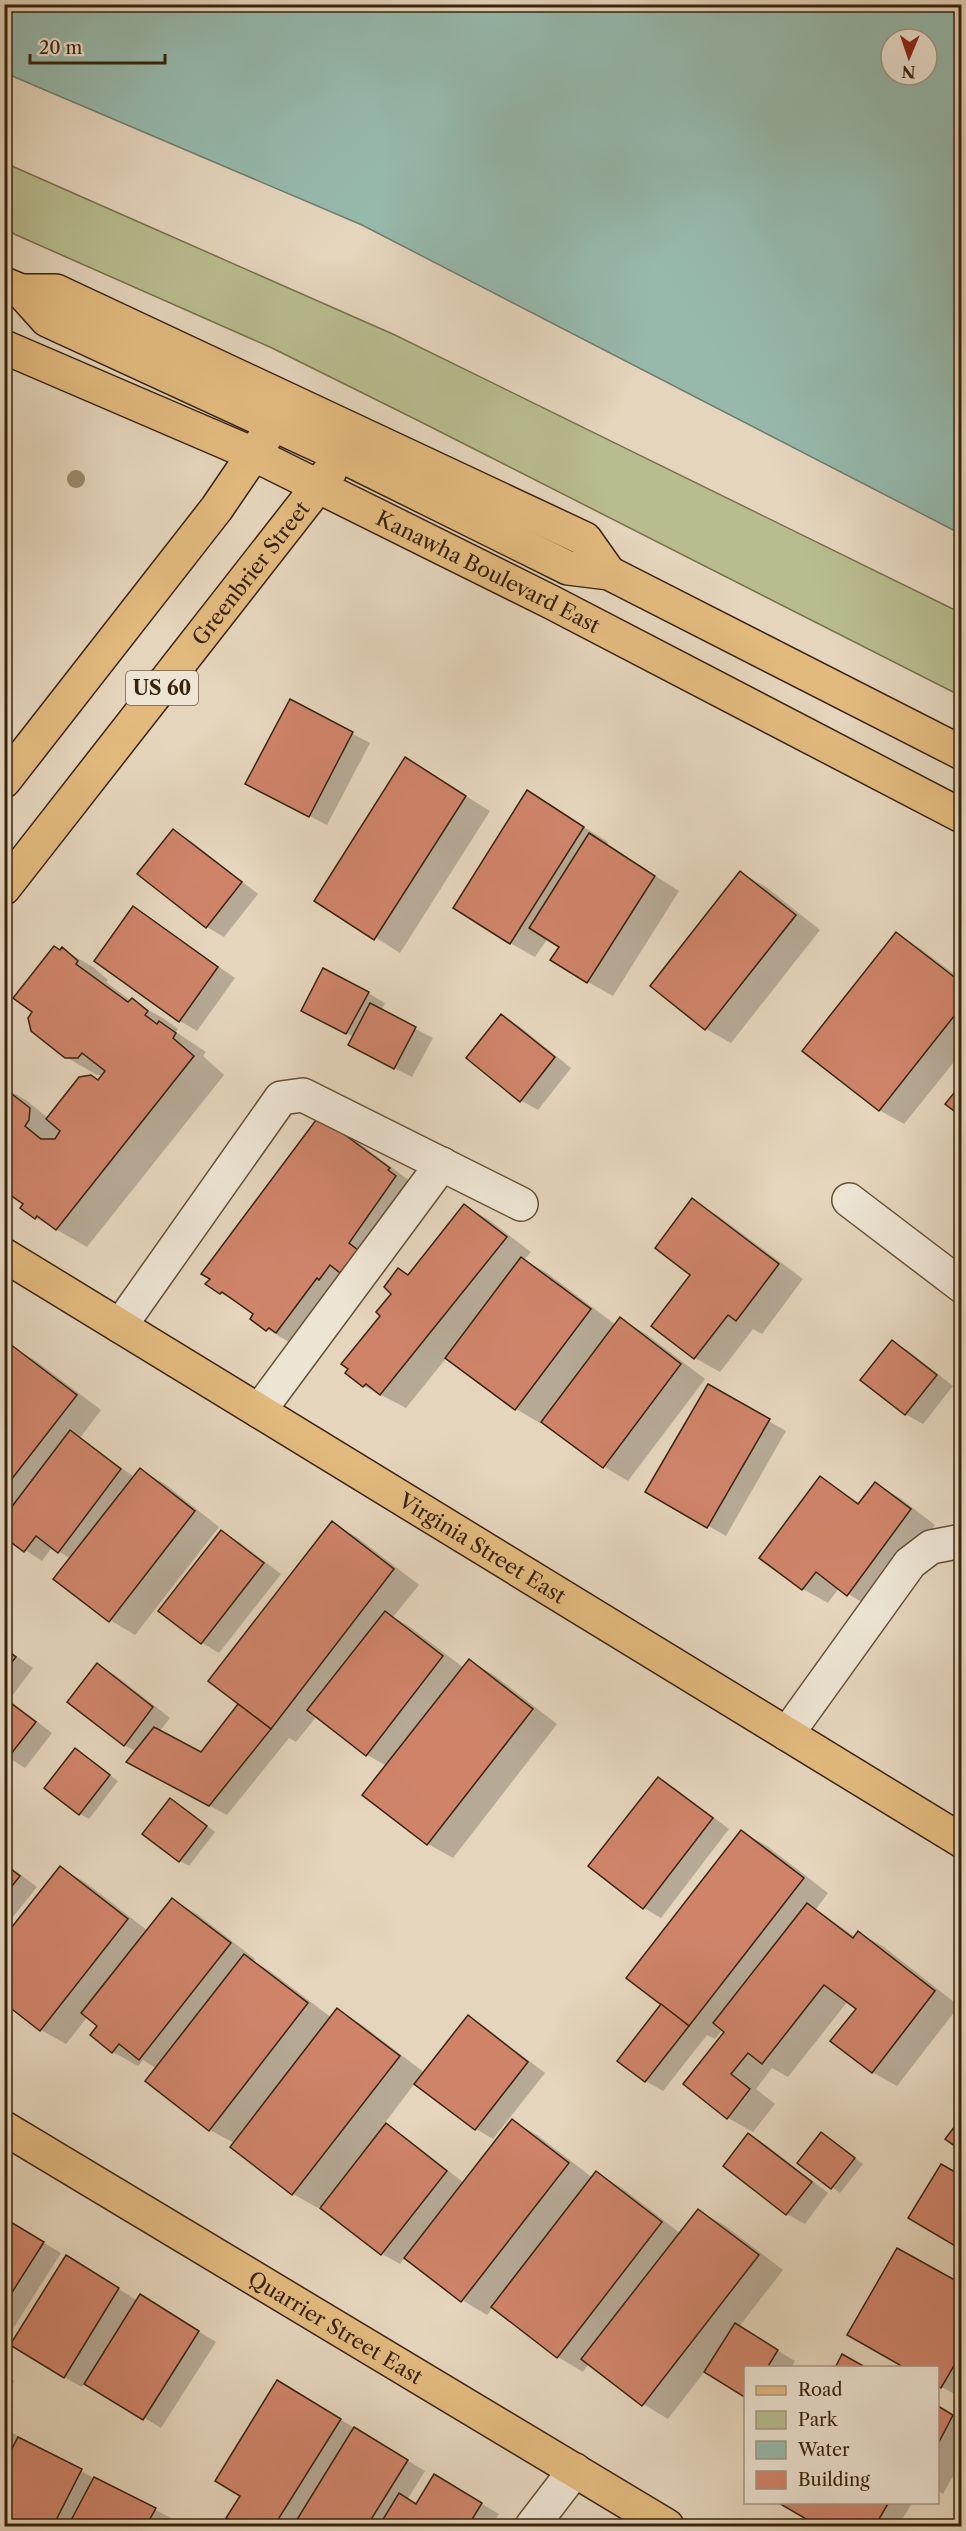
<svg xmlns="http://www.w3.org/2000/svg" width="966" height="2531" font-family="'Libre Caslon Text',serif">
<rect width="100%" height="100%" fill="#e4d5bc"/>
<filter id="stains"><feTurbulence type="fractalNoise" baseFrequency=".00333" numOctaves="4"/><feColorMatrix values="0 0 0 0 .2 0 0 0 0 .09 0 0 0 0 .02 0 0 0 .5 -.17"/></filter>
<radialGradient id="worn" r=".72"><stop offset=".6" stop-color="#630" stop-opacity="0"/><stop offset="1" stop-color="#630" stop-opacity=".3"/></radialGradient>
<!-- green -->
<polygon fill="#b8bc8e" stroke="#78704c" stroke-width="1.5" points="5,163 395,335 961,613 961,696 417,420 272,348 5,230"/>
<!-- water -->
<path fill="#96b9ac" stroke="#717d6b" stroke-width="1.5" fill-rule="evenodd" d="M5,4L961,5V534L362,225L5,73ZM891,39H927V75H891Z"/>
<!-- shadow -->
<g fill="#0003">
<polygon points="290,701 370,743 327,825 265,793"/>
<polygon points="406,759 490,811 400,953 316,900"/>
<polygon points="528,792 608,842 607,845 679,891 613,996 588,982 561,946 548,938 535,957 510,943"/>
<polygon points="173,831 191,841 258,894 224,937 207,927 139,874"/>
<polygon points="741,873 766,887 820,930 731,1043 706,1029 652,986"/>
<polygon points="134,908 235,978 197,1031 180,1021"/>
<polygon points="896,934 921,949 962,980 962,1052 904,1124 879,1110"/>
<polygon points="62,949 93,967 108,980 106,982 131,1001 163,1018 178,1029 176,1032 206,1052 203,1056 224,1075 87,1247 36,1218 24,1205 4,1194 4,1088 26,1100 48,1118 99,1081 103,1075 97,1075 66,1057"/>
<polygon points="368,993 385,1003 381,1011 433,1038 412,1077 368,1055 354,1037 321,1020"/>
<polygon points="501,1016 519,1026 571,1068 538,1110 520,1100"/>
<polygon points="319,1118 344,1132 414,1184 292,1344 267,1329 255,1313 220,1293"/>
<polygon points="692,1200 717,1215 803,1279 762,1334 753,1329 720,1372 695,1358 653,1326 692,1275"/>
<polygon points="464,1206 489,1220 531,1252 524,1260 547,1273 616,1325 621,1319 646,1334 705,1379 628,1481 603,1466 542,1421 540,1423 516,1409 447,1357 406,1408 364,1386 382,1316 409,1276"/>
<polygon points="893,1342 910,1352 953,1386 923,1424 905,1414"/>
<polygon points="11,1346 36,1361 101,1410 80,1438 134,1477 140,1470 165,1484 219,1527 135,1635 110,1620 71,1559 52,1547 42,1561 4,1536 4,1354"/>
<polygon points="708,1386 786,1431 726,1536 648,1491"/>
<polygon points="962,1474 962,1483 957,1480"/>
<polygon points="821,1478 861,1504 876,1484 900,1498 935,1525 873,1609 839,1588 828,1603 803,1589 761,1558"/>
<polygon points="333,1523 358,1538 419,1585 393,1617 410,1627 464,1668 469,1661 494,1675 557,1724 453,1858 428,1844 364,1795 387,1766 367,1755 317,1716 296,1742 289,1738 227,1815 146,1772 137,1752 124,1745 97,1665 115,1675 170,1718 159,1732 202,1754 240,1704"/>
<polygon points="222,1532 239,1542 281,1574 219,1653 202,1643"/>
<polygon points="4,1647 33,1668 9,1700 52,1733 25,1768 4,1755"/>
<polygon points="75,1750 118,1781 89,1819 80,1814"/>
<polygon points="658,1778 676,1789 729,1829 661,1918 644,1908"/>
<polygon points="179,1805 215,1832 189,1866 180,1861"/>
<polygon points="742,1832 767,1846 828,1893 816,1909 855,1937 859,1933 884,1947 959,2006 897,2086 872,2072 858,2009 848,2001 788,2077 772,2068 756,2089 775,2104 753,2132 728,2118 726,2031 723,2029 715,2039 707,2035 663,2091 646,2081 663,2004"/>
<polygon points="4,1862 37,1887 4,1928"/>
<polygon points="60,1868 85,1882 148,1931 172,1900 197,1914 255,1959 253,1961 270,1971 332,2018 338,2010 362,2025 425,2073 468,2017 485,2027 545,2073 493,2139 476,2129 415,2083 384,2124 404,2136 464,2183 512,2121 537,2135 593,2178 597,2173 622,2188 681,2234 699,2211 724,2225 783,2270 739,2327 795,2361 791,2368 746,2368 705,2371 668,2419 643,2404 589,2363 583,2372 558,2357 493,2307 487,2315 462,2300 405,2257 400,2264 382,2254 320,2206 318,2208 293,2194 232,2146 234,2143 210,2130 147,2081 157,2069 143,2060 138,2066 113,2052 92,2035 99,2025 88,2016 66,2044 41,2030 4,2002"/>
<polygon points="821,2134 863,2164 840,2193 799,2162"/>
<polygon points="749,2135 766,2145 828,2193 805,2224 787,2214"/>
<polygon points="4,2219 61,2253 9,2335 4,2333"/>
<polygon points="84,2267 138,2301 158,2306 216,2342 161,2428 85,2382 82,2387 64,2377"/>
<polygon points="962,2286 962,2398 938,2385 938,2368"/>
<polygon points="4,2375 14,2381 4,2396"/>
<polygon points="302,2396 425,2471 407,2500 417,2505 434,2476 499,2514 491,2526 243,2526 228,2517"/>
<polygon points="938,2408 962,2422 962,2460 943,2494 938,2491"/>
<polygon points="4,2428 18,2436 17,2438 173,2519 169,2526 4,2526"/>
<polygon points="780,2502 906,2502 911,2505 898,2526 821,2526"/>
</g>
<!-- building -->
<g fill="#cf846a" stroke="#39240a" stroke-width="1.5">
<polygon points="290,699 353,732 309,817 245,784"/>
<polygon points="405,757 466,796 374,940 314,901"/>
<polygon points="527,790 584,827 510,944 453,908"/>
<polygon points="173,829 242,882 206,928 137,874"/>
<polygon points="589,833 655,876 587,983 550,960 559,947 529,928"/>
<polygon points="740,871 796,915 705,1030 650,986"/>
<polygon points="133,906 218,967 179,1022 94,961"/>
<polygon points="896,932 962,983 962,1006 879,1111 802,1051"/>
<polygon points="54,946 60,950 62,947 78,961 76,964 128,1002 132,998 148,1011 145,1015 157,1024 159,1021 176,1033 173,1038 194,1056 56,1230 37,1216 35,1219 20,1208 23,1204 9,1194 4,1196 4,1088 30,1108 29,1120 25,1126 41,1139 55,1139 60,1131 46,1119 79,1077 91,1075 98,1080 105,1071 82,1053 78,1058 65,1058 31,1031 28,1018 32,1012 13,998"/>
<polygon points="323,968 369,992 346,1034 301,1011"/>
<polygon points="370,1003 416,1027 394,1069 348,1045"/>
<polygon points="501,1014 555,1057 520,1102 466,1058"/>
<polygon points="962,1083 962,1117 945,1104"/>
<polygon points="319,1116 390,1168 388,1170 396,1176 349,1243 358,1250 340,1273 330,1265 319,1280 317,1278 276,1333 269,1328 266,1331 250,1319 253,1314 222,1292 220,1294 205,1284 210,1279 201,1274"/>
<polygon points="692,1198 779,1264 736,1321 728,1315 694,1359 651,1326 690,1275 655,1248"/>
<polygon points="464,1204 507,1237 380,1395 366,1384 363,1387 345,1373 348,1369 341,1364 380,1316 376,1312 391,1294 384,1287 398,1268 408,1275"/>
<polygon points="521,1257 591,1309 515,1410 445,1358"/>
<polygon points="620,1317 681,1364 603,1468 541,1422"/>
<polygon points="892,1340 937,1375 905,1415 860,1380"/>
<polygon points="10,1344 77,1395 4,1489 4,1352"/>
<polygon points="708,1384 770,1419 707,1528 645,1492"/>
<polygon points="70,1430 121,1469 58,1553 36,1536 24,1552 4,1537 4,1517"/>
<polygon points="140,1468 195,1511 109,1622 53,1579"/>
<polygon points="820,1476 858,1504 875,1482 911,1509 847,1596 816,1572 802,1590 759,1558"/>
<polygon points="332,1521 394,1569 271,1729 208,1681"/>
<polygon points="221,1530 264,1563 201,1644 158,1611"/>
<polygon points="385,1611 443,1656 366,1756 307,1710"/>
<polygon points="4,1648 16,1657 4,1672"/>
<polygon points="469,1659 533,1709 427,1845 362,1795"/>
<polygon points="97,1663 153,1707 124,1746 67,1702"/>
<polygon points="4,1698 36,1722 7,1759 4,1757"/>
<polygon points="238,1704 271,1729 209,1806 126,1762 154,1727 201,1752"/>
<polygon points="75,1748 110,1775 79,1815 44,1788"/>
<polygon points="658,1777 713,1818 643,1909 588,1866"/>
<polygon points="170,1798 207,1826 179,1862 142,1834"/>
<polygon points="741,1830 804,1878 689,2026 626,1978"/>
<polygon points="4,1864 20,1876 4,1896"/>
<polygon points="60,1866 128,1919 40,2031 4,2003 4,1937"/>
<polygon points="172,1898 231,1943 139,2060 119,2044 112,2053 90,2035 97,2026 81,2013"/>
<polygon points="807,1903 853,1938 858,1931 935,1991 872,2073 830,2041 856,2009 824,1985 762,2064 748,2053 731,2074 750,2089 727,2119 683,2084 724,2032 713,2023"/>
<polygon points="244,1954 308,2003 209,2131 145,2081"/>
<polygon points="661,2004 689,2026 645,2082 617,2061"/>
<polygon points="337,2008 400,2056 292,2195 230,2147"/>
<polygon points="468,2015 528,2062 475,2130 414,2084"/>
<polygon points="962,2117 962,2151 945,2139"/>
<polygon points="512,2119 569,2163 461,2302 404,2258"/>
<polygon points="386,2123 447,2171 381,2255 320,2208"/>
<polygon points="821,2132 855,2158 831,2189 797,2163"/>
<polygon points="748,2133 812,2182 786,2215 723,2166"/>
<polygon points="941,2164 962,2176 962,2250 908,2218"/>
<polygon points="596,2171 662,2222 557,2358 491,2307"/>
<polygon points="698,2209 759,2255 642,2406 581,2359"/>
<polygon points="4,2218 44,2242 4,2305"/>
<polygon points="897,2248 962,2284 962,2352 941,2388 938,2386 938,2368 905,2368 847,2335"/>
<polygon points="66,2255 119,2288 64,2378 10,2345"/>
<polygon points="140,2294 199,2331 143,2420 84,2384"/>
<polygon points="735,2323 778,2350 767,2368 746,2368 746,2398 704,2372"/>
<polygon points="842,2354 867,2368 835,2368"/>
<polygon points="277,2380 341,2419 274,2526 240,2526 226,2518 240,2496 215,2481"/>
<polygon points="938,2406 953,2415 938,2444"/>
<polygon points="354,2427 408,2460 367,2526 293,2526"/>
<polygon points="18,2437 82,2469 53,2526 4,2526 4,2464"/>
<polygon points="434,2474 482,2503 468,2526 379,2526 399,2493 416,2504"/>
<polygon points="94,2477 156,2508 146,2526 68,2526"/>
<polygon points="777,2502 889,2502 875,2526 818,2526"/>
</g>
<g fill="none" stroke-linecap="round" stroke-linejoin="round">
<!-- minor casing -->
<g stroke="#645036" stroke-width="36">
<g id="minor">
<polyline points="849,1200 962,1286"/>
<polyline points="120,1326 281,1098 303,1095 521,1204"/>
<polyline points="259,1411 442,1164"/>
<polyline points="787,1734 910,1563 931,1547 962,1541"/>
<polyline points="532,2526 575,2470"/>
</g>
</g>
<!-- major casing -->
<g stroke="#39240a" stroke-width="36">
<g id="major">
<polyline points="4,284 21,291 47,320 342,456 568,568 609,573 962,753"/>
<polyline points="21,291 56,291 585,539 609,573"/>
<path id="s1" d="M4,347L253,454L551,602L962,816"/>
<polyline points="4,781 217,508 266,436"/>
<path id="s2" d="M4,888L330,471"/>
<path id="s3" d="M4,1255L962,1841"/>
<path id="s4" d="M4,2128L667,2526"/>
</g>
</g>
<!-- minor -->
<use href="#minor" stroke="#ede4d3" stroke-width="33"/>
<!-- major -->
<use href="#major" stroke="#e2ba7e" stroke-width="33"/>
</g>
<!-- trees -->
<circle fill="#98896c" cx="76" cy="479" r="9"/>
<g text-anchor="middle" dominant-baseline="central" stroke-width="6" stroke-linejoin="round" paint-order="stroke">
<!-- shield labels -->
<rect fill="#ede4d3" stroke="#6f5e46" stroke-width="1.5" x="126" y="671" width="72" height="34" rx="4.5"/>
<g font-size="20" font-weight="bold" fill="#39240a">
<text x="162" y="688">US 60</text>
</g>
<!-- street labels -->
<g font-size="21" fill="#39240a" stroke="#ede4d3">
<text stroke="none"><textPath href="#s1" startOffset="534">Kanawha Boulevard East</textPath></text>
<text stroke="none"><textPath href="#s2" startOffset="400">Greenbrier Street</textPath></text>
<text stroke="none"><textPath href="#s3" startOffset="561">Virginia Street East</textPath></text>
<text stroke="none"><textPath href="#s4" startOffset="387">Quarrier Street East</textPath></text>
</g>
</g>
<!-- margin -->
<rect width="966" height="2531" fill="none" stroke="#e4d5bc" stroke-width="24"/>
<rect x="6" y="6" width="954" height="2519" fill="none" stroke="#39240a" stroke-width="3"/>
<rect x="12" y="12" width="942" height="2507" fill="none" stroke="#39240a" stroke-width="1.5"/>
<!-- legend -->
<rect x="744" y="2366" width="195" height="138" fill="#ede4d3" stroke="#a59783" stroke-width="1.5"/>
<rect x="756" y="2386" width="30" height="9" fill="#e2ba7e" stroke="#a59783" stroke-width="1.5"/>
<text x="798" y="2396" font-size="18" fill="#39240a">Road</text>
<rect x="756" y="2411" width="30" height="18" fill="#b8bc8e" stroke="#a59783" stroke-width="1.5"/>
<text x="798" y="2426" font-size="18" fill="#39240a">Park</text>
<rect x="756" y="2441" width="30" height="18" fill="#96b9ac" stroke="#a59783" stroke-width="1.5"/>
<text x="798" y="2456" font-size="18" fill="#39240a">Water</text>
<rect x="756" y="2471" width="30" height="18" fill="#cf846a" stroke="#a59783" stroke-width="1.5"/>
<text x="798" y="2486" font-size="18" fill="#39240a">Building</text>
<!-- north arrow -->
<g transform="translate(909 57) rotate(182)"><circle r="28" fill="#ede4d3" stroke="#a59783" stroke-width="1.5"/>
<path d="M0-4.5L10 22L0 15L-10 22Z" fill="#8f2418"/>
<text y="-9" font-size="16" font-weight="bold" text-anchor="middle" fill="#39240a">N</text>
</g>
<!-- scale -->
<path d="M30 54v9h135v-9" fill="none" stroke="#39240a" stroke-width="3"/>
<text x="39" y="54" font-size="18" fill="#39240a" stroke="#ede4d3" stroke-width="4.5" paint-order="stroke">20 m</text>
<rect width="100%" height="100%" filter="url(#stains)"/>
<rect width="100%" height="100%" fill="url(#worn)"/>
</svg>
